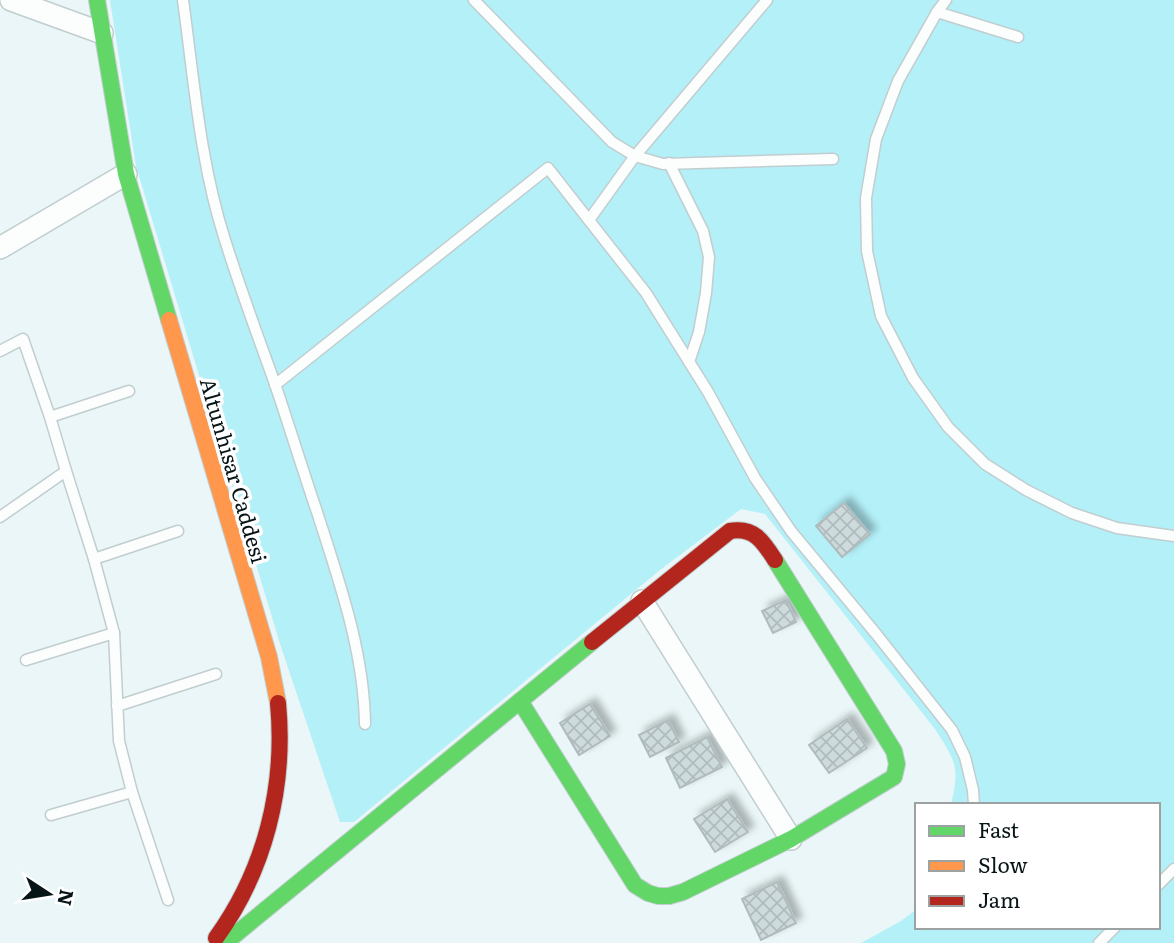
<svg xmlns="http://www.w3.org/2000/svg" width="1174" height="943" font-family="Literata,serif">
<defs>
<pattern id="building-cross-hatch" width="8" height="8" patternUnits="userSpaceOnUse" patternTransform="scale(1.75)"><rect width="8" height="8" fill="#cedbdd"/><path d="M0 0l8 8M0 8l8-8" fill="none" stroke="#afbbbd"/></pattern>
<filter id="shadow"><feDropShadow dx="6" dy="-6" stdDeviation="3.5" flood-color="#0004"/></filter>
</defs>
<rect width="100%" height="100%" fill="#eaf6f7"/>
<!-- pitch -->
<path fill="#b3f0f8" d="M110,0H1174V943H861L901,921L917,909V927H1158V805H951C960,766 956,762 935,729L765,514L741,509L660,570L354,822H340L281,647L136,166Z"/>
<!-- building -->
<g fill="url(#building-cross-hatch)" stroke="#afbbbc" stroke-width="2" filter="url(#shadow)">
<polygon points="844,503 870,534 842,557 816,526"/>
<polygon points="786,600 796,622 773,633 762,611"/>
<polygon points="590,704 610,736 579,755 560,723"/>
<polygon points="847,719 867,748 829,773 809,745"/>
<polygon points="668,720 679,742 650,757 639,735"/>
<polygon points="707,737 722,767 680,788 666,758"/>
<polygon points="727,799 748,832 715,852 694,819"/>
<polygon points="777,882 796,923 761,940 742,899"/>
</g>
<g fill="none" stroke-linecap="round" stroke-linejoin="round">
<!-- lane casing -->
<g stroke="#c1cdcf" stroke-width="13">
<g id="lane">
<path d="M183,0C194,80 200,163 225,240C240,288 257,334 274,381C289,425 302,468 317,512C339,581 364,651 365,724"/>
<polyline points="474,0 612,142 635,156 663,164 833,159"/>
<polyline points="946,0 937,12 898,81 876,139 866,198 867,251 881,316 913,378 948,427 985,464 1026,490 1072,513 1117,528 1174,536"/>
<polyline points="937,12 1018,37"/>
<polyline points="669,163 703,231 709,257 706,293 699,332 689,362"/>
<polyline points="589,220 635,156 767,0"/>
<polyline points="0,351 23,339 50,417 66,471 94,559 114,633 119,741 132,792 168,900"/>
<polyline points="275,385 548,168 646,293 708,392 755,478 791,531 877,635 952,730 965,757 973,790 974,805"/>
<polyline points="50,417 129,391"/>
<polyline points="0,517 66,471"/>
<polyline points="94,559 178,531"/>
<polyline points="26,660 114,633"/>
<polyline points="117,706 216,674"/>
<polyline points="51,815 132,792"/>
<polyline points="1158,885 1174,869"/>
<polyline points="1099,943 1115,927"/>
</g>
</g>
<!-- street casing -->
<g stroke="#c1cdcf" stroke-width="24">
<g id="street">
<polyline points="11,0 102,33"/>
<polyline points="0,248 126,174"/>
<polyline points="642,601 791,839"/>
</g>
</g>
<!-- fast casing -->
<g stroke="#c1cdcf" stroke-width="18">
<g id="fast">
<polyline points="97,0 126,174 169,320"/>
<polyline points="520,701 635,885 648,893 658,896 669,896 683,892 791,839 894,777 897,764 894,751 775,560"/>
<polyline points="225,943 592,642"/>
</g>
</g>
<!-- slow casing -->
<g stroke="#c1cdcf" stroke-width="18">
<polyline id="slow" points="169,320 269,657 278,703"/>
</g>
<!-- jam casing -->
<g stroke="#c1cdcf" stroke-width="18">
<g id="jam">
<path d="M592,642L730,531C754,527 763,541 775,560"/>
<path d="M216,938C265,870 286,787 278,703"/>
</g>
</g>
<!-- lane -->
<use href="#lane" stroke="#fcfefe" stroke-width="10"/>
<!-- street -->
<use href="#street" stroke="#fcfefe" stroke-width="21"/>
<!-- fast -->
<use href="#fast" stroke="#63d668" stroke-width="16"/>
<!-- slow -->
<use href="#slow" stroke="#ff974d" stroke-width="16"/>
<!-- jam -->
<use href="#jam" stroke="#b3261e" stroke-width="16"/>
</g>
<g text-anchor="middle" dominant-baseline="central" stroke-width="7" stroke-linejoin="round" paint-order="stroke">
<!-- street labels -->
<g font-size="21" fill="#081517" stroke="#fff">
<text transform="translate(235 470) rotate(74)">Altunhisar Caddesi</text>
</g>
</g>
<!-- legend -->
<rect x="915" y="803" width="245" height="126" fill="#ffffff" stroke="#9ca1a2" stroke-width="2"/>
<rect x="929" y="826" width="35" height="10" fill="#63d668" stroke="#9ca1a2" stroke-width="2"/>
<text x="978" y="838" font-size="21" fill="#081517">Fast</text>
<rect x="929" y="861" width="35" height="10" fill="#ff974d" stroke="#9ca1a2" stroke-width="2"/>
<text x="978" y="873" font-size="21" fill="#081517">Slow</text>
<rect x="929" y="896" width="35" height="10" fill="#b3261e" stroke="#9ca1a2" stroke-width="2"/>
<text x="978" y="908" font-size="21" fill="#081517">Jam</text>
<!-- north arrow -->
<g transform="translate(49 894) rotate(102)" stroke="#ffffff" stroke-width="5" paint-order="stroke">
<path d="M0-5L12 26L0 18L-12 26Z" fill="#081517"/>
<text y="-10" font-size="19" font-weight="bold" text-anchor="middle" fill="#081517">N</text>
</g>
</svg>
